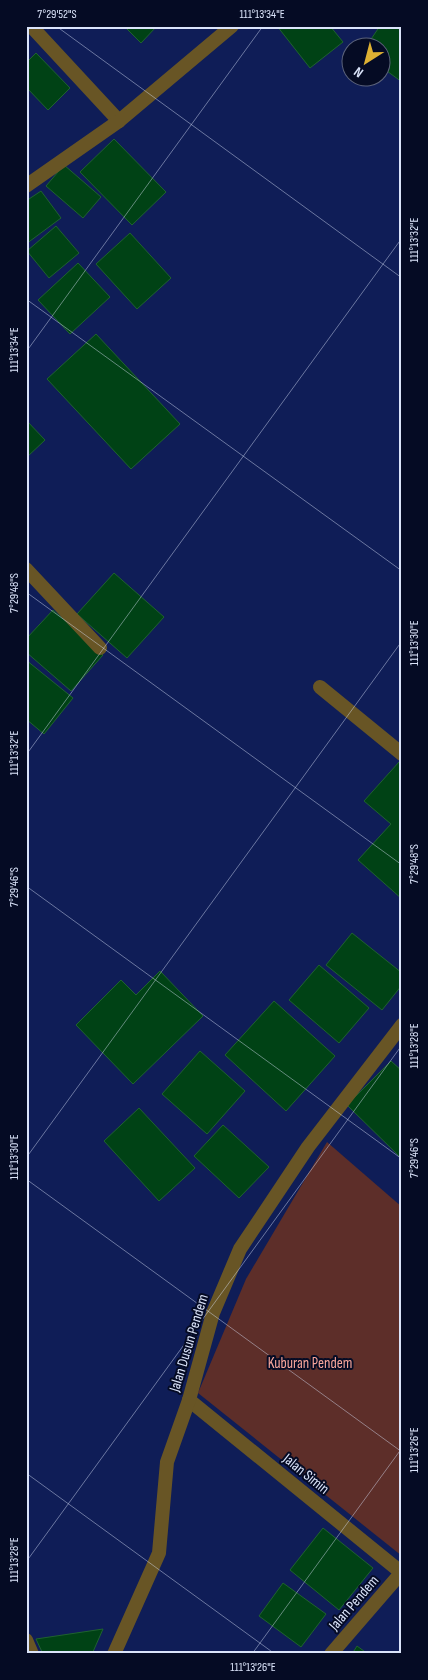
<svg xmlns="http://www.w3.org/2000/svg" width="428" height="1680" font-family="'Sofia Sans Condensed',sans-serif">
<rect width="100%" height="100%" fill="#0f1d57"/>
<!-- green -->
<polygon fill="#5d2e29" points="327,1142 402,1207 402,1556 198,1393 246,1279"/>
<!-- building -->
<g fill="#004215" stroke="#1f622f">
<polygon points="124,26 157,26 141,43"/>
<polygon points="277,26 330,26 343,42 310,68"/>
<polygon points="380,26 402,26 402,82 380,66 380,48 365,48"/>
<polygon points="36,53 70,88 48,110 26,87 26,63"/>
<polygon points="114,139 166,192 132,225 80,172"/>
<polygon points="64,165 101,197 83,218 46,186"/>
<polygon points="41,191 61,218 26,244 26,201"/>
<polygon points="56,226 79,253 49,278 27,251"/>
<polygon points="130,233 171,278 137,309 96,264"/>
<polygon points="78,263 110,297 70,334 38,300"/>
<polygon points="96,334 180,424 131,469 47,379"/>
<polygon points="26,420 45,440 26,458"/>
<polygon points="114,573 164,617 127,658 77,614"/>
<polygon points="53,610 103,655 71,691 26,652 26,639"/>
<polygon points="26,660 73,698 44,734 26,719"/>
<polygon points="399,762 402,764 402,899 358,860 391,824 364,801"/>
<polygon points="352,933 402,973 402,985 382,1010 326,965"/>
<polygon points="319,965 369,1008 339,1043 289,1000"/>
<polygon points="160,971 203,1016 133,1084 76,1025 121,980 136,995"/>
<polygon points="274,1001 335,1056 286,1111 225,1055"/>
<polygon points="200,1051 245,1091 207,1134 162,1094"/>
<polygon points="391,1061 402,1071 401,1158 347,1105"/>
<polygon points="139,1108 195,1168 159,1201 104,1141"/>
<polygon points="223,1125 269,1167 239,1198 194,1156"/>
<polygon points="323,1528 373,1568 339,1610 290,1570"/>
<polygon points="283,1583 326,1614 301,1647 259,1616"/>
<polygon points="103,1629 92,1654 43,1654 36,1639"/>
<polygon points="357,1646 368,1654 352,1654"/>
</g>
<g fill="none" stroke-linecap="round" stroke-linejoin="round">
<!-- minor -->
<g stroke="#685525" stroke-width="14">
<polyline points="31,26 119,121"/>
<polyline points="26,186 119,121 232,26"/>
<polyline points="26,569 100,648"/>
<polyline points="320,687 402,754"/>
<polyline points="189,1400 402,1573"/>
<polyline points="26,1640 32,1654"/>
<polyline points="114,1654 159,1553 167,1462 189,1400 213,1313 240,1249 308,1147 402,1025"/>
<polyline points="331,1654 401,1573"/>
</g>
</g>
<!-- ticks -->
<path fill="none" stroke="#dbe4fa" stroke-width="1" stroke-opacity="0.45" d="M56,26L402,278M26,299L402,571M26,352L263,26M26,592L402,865M26,755L402,238M26,886L402,1159M26,1158L402,641M26,1179L402,1452M26,1473L275,1654M26,1562L402,1045M252,1654L402,1448"/>
<g text-anchor="middle" dominant-baseline="central" stroke-width="4" stroke-linejoin="round" paint-order="stroke">
<!-- street labels -->
<g font-size="15" fill="#dbe4fa" stroke="#050b24">
<text transform="translate(189 1343) rotate(-73)">Jalan Dusun Pendem</text>
<text transform="translate(306 1474) rotate(39)">Jalan Simin</text>
<text transform="translate(354 1603) rotate(-49)">Jalan Pendem</text>
</g>
<!-- park labels -->
<g font-size="15" fill="#f9a69b" stroke="#050b24">
<text x="310" y="1363">Kuburan Pendem</text>
</g>
</g>
<!-- border -->
<rect width="428" height="1680" fill="none" stroke="#050b24" stroke-width="55"/>
<!-- north arrow -->
<g transform="translate(366 62) rotate(216)"><circle r="24" fill="#050b24" stroke="#5b627a"/>
<path d="M0-4L9 19L0 12L-9 19Z" fill="#deb133"/>
<text y="-8" font-size="14" font-weight="bold" text-anchor="middle" fill="#dbe4fa">N</text>
</g>
<rect x="28" y="28" width="372" height="1624" fill="none" stroke="#dbe4fa" stroke-width="2"/>
<g font-size="12" text-anchor="middle" fill="#dbe4fa">
<text x="57" y="18">7°29'52"S</text>
<text x="262" y="18">111°13'34"E</text>
<text transform="translate(414 240) rotate(-90)" y="4">111°13'32"E</text>
<text transform="translate(14 350) rotate(-90)" y="4">111°13'34"E</text>
<text transform="translate(14 593) rotate(-90)" y="4">7°29'48"S</text>
<text transform="translate(414 643) rotate(-90)" y="4">111°13'30"E</text>
<text transform="translate(14 753) rotate(-90)" y="4">111°13'32"E</text>
<text transform="translate(414 864) rotate(-90)" y="4">7°29'48"S</text>
<text transform="translate(14 887) rotate(-90)" y="4">7°29'46"S</text>
<text transform="translate(414 1046) rotate(-90)" y="4">111°13'28"E</text>
<text transform="translate(14 1157) rotate(-90)" y="4">111°13'30"E</text>
<text transform="translate(414 1158) rotate(-90)" y="4">7°29'46"S</text>
<text transform="translate(414 1450) rotate(-90)" y="4">111°13'26"E</text>
<text transform="translate(14 1560) rotate(-90)" y="4">111°13'28"E</text>
<text x="253" y="1671">111°13'26"E</text>
</g>
</svg>
